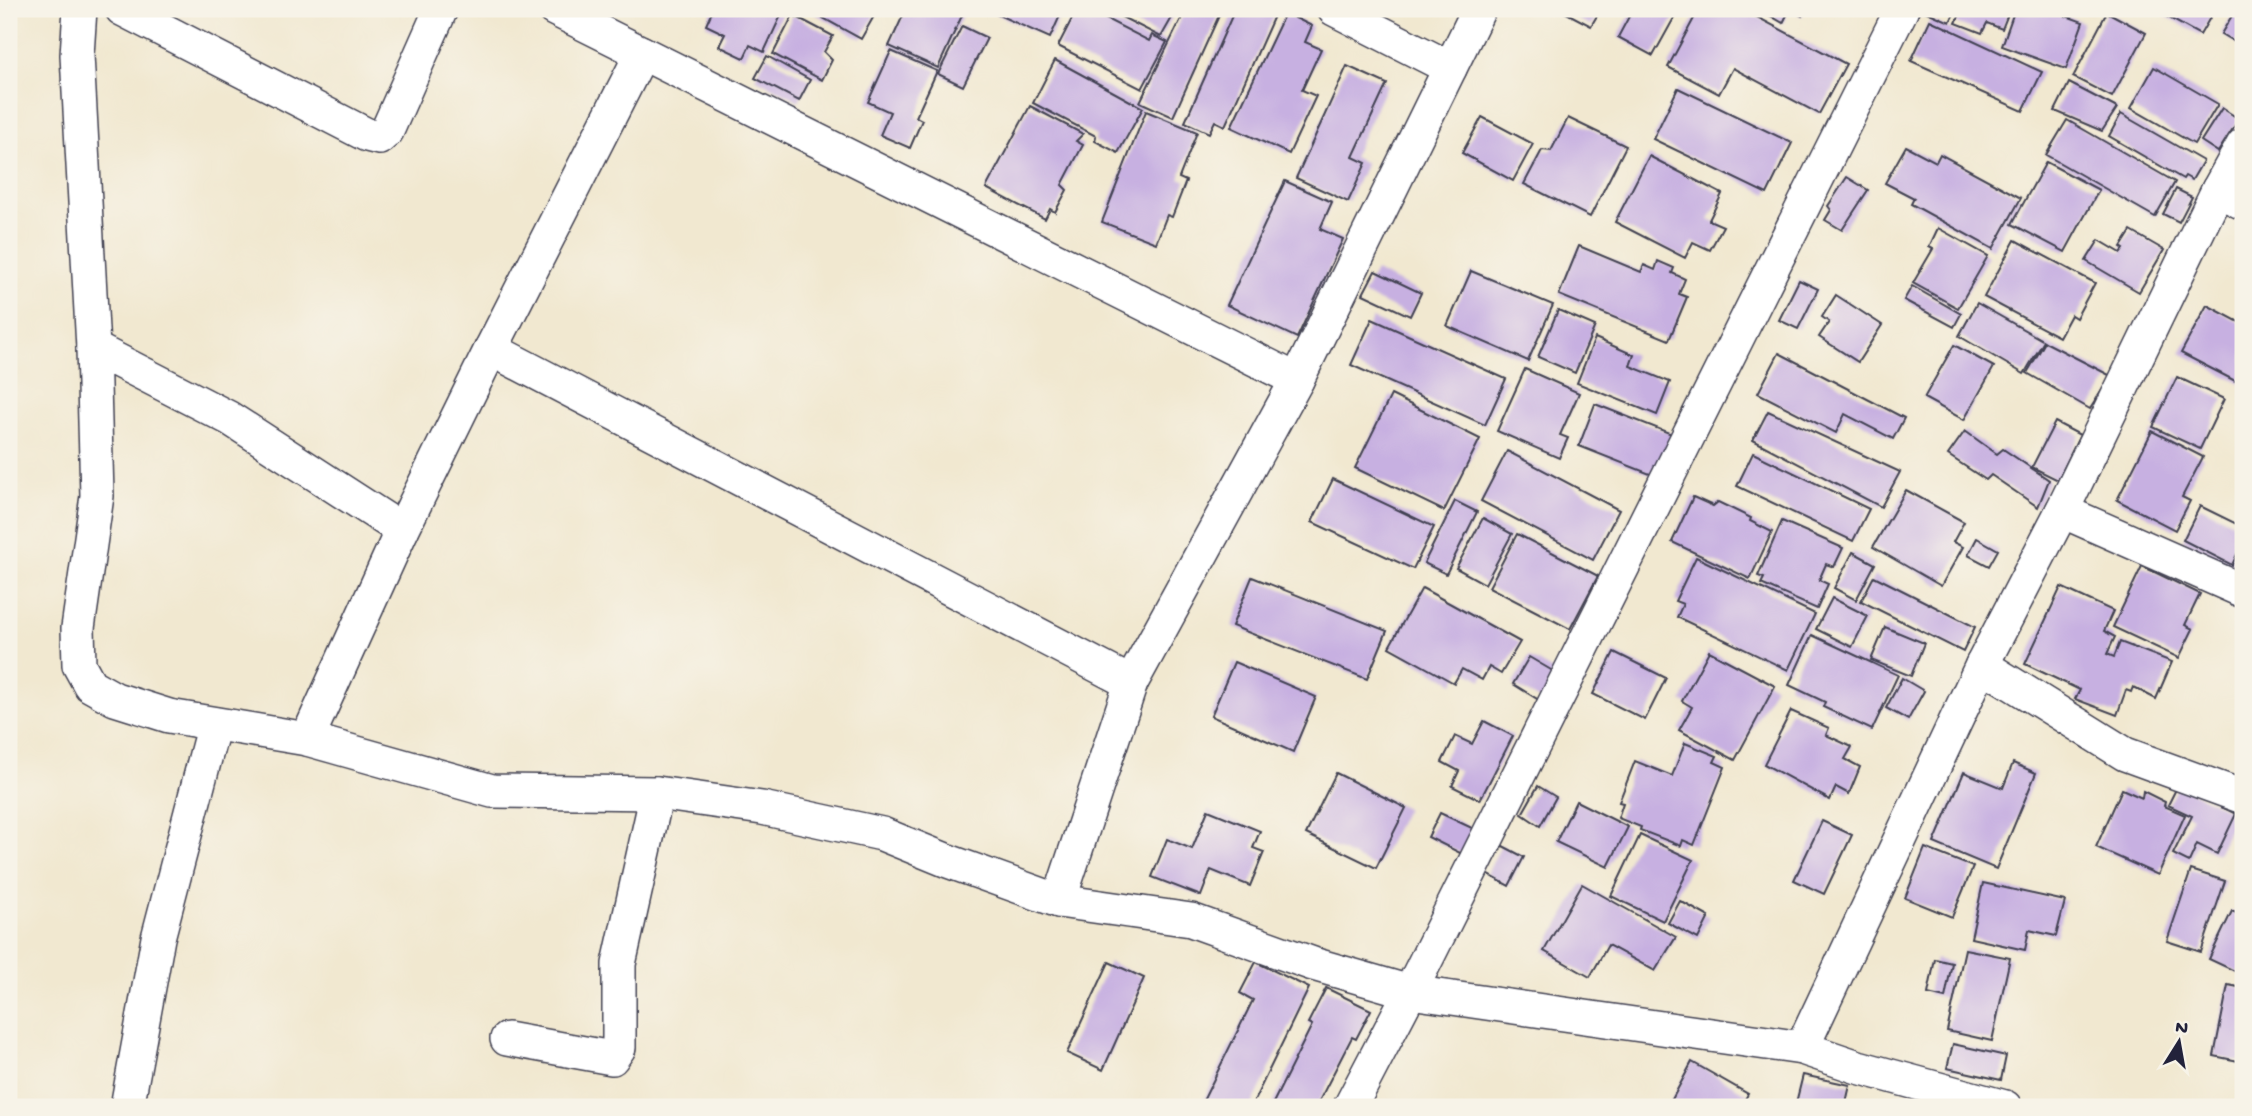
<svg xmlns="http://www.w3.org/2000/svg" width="2252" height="1116" font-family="'Gochi Hand',sans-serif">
<rect width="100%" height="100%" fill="#f7f3e8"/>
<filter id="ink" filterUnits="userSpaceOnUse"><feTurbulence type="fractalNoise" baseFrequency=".0143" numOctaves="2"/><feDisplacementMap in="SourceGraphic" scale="14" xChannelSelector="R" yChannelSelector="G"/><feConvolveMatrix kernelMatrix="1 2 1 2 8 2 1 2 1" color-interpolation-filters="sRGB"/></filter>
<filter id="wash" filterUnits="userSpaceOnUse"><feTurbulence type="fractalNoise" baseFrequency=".00686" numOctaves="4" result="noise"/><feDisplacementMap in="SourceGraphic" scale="28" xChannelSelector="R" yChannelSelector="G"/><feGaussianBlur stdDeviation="1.57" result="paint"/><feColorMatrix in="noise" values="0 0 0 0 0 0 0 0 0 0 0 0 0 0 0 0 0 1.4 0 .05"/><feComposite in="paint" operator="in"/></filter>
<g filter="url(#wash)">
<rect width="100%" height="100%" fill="#f1e8d0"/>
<g id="blocks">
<!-- building -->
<g fill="#c7b0e1">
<polygon points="713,9 784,9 764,52 750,45 744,58 719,46 725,34 706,25"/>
<polygon points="814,9 878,9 861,39 812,12"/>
<polygon points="906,9 965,9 938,68 889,46"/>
<polygon points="985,9 1063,9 1050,38"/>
<polygon points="1077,9 1087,9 1149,41 1152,35 1167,42 1142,89 1058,46"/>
<polygon points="1106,9 1177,9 1161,37"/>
<polygon points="1186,9 1222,9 1173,117 1140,102"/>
<polygon points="1235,9 1277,9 1225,126 1215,121 1209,133 1185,122"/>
<polygon points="1559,9 1601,9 1591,26"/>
<polygon points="1633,9 1679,9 1653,56 1618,37"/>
<polygon points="1699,9 1742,9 1846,64 1819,114 1733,68 1719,94 1668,67"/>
<polygon points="1759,9 1806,9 1802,16 1790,9 1783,23"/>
<polygon points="1920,9 1956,9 1950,22"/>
<polygon points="1962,9 2010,9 2002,29 1987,23 1982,33 1956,23"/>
<polygon points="2015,9 2069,9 2066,16 2083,22 2066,69 2002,46"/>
<polygon points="2153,9 2215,9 2200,35"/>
<polygon points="2236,9 2243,9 2243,47 2221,34"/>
<polygon points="2107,12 2146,33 2112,97 2073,77"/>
<polygon points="1285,13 1312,26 1305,42 1321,49 1302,90 1316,96 1289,154 1231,127"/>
<polygon points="793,15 833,36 824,52 832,60 822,80 773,54"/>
<polygon points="1930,20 2042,72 2023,111 1911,61"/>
<polygon points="962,26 987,38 963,86 938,74"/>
<polygon points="891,51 937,71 916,117 922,120 910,148 880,135 890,112 868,102"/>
<polygon points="767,56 810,80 799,101 755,78"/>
<polygon points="1055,60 1143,108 1118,153 1095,141 1096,136 1033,103"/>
<polygon points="1347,66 1387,84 1353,157 1366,163 1348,202 1296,178"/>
<polygon points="2154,67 2218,104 2194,144 2131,108"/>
<polygon points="2069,83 2117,108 2102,131 2055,111"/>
<polygon points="1678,88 1792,143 1767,194 1653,139"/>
<polygon points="1030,106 1083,134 1076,141 1083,145 1062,185 1067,190 1055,212 1050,209 1045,219 986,188"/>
<polygon points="2222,108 2239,119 2218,152 2201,141"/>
<polygon points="1146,111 1197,132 1179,178 1186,181 1172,217 1167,215 1156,243 1102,222"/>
<polygon points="2121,114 2203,161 2192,180 2185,176 2183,179 2109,136"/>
<polygon points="1482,117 1533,144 1513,181 1462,153"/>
<polygon points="1568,118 1626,146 1590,217 1524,184 1542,150 1551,151"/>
<polygon points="2067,120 2175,182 2155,217 2046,155"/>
<polygon points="1906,146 1936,162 1940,154 2021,198 1993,249 1911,204 1914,198 1885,183"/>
<polygon points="1649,156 1722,194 1709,220 1723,226 1710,250 1693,242 1685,258 1615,222"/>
<polygon points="2046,162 2099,190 2065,252 2012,224"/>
<polygon points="1847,177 1868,190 1842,230 1825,220 1831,210 1828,206"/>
<polygon points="1285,181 1332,202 1320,229 1343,239 1297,338 1227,305"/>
<polygon points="2176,189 2192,197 2179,222 2163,214"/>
<polygon points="1938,228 1988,256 1958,308 1913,283 1933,249 1929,247"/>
<polygon points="2131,231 2164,250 2139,292 2086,261 2099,240 2121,253 2124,249 2121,247"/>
<polygon points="2015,240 2095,283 2076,318 2071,315 2059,337 1984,297"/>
<polygon points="1579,246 1641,272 1644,265 1655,270 1658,261 1674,268 1672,273 1685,279 1679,294 1687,297 1669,340 1559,295"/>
<polygon points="1375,271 1421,293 1410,316 1363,294"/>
<polygon points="1471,271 1553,305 1528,361 1447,326"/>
<polygon points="1799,280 1818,289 1798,329 1779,320"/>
<polygon points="1912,286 1961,314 1954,327 1904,300"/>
<polygon points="1836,295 1882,325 1858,362 1819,337 1829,322 1822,317"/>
<polygon points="1977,303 2044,341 2024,374 1959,336"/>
<polygon points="2207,305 2243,324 2243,385 2181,353"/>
<polygon points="1558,310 1595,326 1575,373 1538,357"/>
<polygon points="1372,319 1506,379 1485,425 1351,365"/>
<polygon points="1595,338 1634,355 1630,366 1670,382 1657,415 1577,383"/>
<polygon points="2045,342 2111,376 2090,409 2027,373"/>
<polygon points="1954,345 1994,367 1964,420 1924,398"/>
<polygon points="1779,353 1904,418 1893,439 1845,414 1836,433 1758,393"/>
<polygon points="1525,369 1579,393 1560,435 1568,438 1559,458 1497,431"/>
<polygon points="2177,377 2224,399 2200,449 2153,427"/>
<polygon points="1391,395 1480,439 1444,511 1355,468"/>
<polygon points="1595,404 1677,436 1660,478 1579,446"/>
<polygon points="1768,411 1900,472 1881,507 1753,440"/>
<polygon points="2055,422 2080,435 2058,480 2032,467"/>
<polygon points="1965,431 1997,454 2003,449 2049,480 2038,507 1991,475 1986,480 1948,455"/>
<polygon points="2152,431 2203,457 2182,497 2190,501 2175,530 2117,500"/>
<polygon points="1507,451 1619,510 1593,560 1481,501"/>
<polygon points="1753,453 1869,509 1853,541 1737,486"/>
<polygon points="1333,479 1434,527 1413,569 1312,522"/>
<polygon points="1906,490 1964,522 1953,542 1963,547 1941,586 1873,547"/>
<polygon points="1693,497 1713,506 1718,502 1751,518 1750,521 1772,532 1750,579 1672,542"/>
<polygon points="1455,501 1477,512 1446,574 1424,563"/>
<polygon points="2200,506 2243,527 2243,542 2232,565 2183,540"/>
<polygon points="1483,518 1512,534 1485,584 1456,568"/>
<polygon points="1782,521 1843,548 1834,567 1826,564 1819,580 1828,584 1817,609 1761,584 1764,578 1758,576"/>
<polygon points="1517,534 1598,576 1570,629 1489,587"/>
<polygon points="1977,538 1998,550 1989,566 1968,555"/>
<polygon points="1853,552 1875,564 1856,600 1834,588"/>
<polygon points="1696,557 1815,614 1788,670 1677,617 1683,604 1675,601"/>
<polygon points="2142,566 2200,594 2185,625 2193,629 2179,658 2113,627"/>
<polygon points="1874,576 1975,627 1963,652 1861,601"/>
<polygon points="1252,577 1387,631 1367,679 1232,626"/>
<polygon points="2061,587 2113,611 2104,631 2115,637 2107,654 2114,657 2120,642 2172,662 2156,699 2133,687 2131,692 2126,690 2117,715 2075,699 2080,690 2025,664"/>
<polygon points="1422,588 1520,642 1501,674 1489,667 1482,680 1462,669 1454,683 1389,647"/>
<polygon points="1832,598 1868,616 1852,647 1816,629"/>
<polygon points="1885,627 1924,643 1911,676 1871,660"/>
<polygon points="1812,635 1898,675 1872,730 1823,707 1825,702 1789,685"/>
<polygon points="1709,651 1775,686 1735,760 1679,730 1692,707 1682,701"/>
<polygon points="1614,652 1666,678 1645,720 1593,694"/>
<polygon points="1529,657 1563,677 1547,705 1513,684"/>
<polygon points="1234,662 1316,697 1293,752 1211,716"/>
<polygon points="1902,678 1924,691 1908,720 1886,708"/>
<polygon points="1791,711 1829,728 1826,735 1852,747 1845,759 1860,767 1849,794 1836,787 1830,800 1764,764"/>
<polygon points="1484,721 1513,736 1480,800 1452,786 1459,771 1442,762 1455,736 1472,744"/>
<polygon points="1685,743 1717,756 1714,762 1725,767 1694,845 1683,840 1681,846 1640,830 1641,827 1618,818 1623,803 1619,802 1635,761 1672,776"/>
<polygon points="2013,763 2036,773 1996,869 1934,843 1964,772 2003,788"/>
<polygon points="1336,773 1406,808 1376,868 1306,834"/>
<polygon points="2178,785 2236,814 2217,854 2197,844 2189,862 2173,854 2192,816 2168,805"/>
<polygon points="1538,786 1556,797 1540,826 1522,814"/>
<polygon points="2122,789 2142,798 2143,791 2165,802 2164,806 2185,815 2158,875 2096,847"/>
<polygon points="1576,801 1628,827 1608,867 1556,842"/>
<polygon points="1208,810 1260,831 1253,848 1264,852 1250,886 1211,870 1201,896 1152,877 1167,839 1192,849"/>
<polygon points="1440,813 1474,829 1462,854 1428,837"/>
<polygon points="1822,821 1852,835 1824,894 1794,880"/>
<polygon points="1640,835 1693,860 1663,921 1611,896"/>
<polygon points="1501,845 1524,857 1509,886 1487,874"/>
<polygon points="1925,848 1973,867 1952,917 1905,898"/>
<polygon points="2191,870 2225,881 2201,952 2167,941"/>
<polygon points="1983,883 2065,901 2056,936 2029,930 2025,950 1971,938"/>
<polygon points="1582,884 1676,937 1655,971 1608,945 1590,977 1544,951"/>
<polygon points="1680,901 1709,917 1698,939 1668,923"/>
<polygon points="2232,911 2243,916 2243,975 2209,959"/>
<polygon points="1965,949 2010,958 1992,1041 1947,1031"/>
<polygon points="1935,959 1952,963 1945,998 1928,994"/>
<polygon points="1109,962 1144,978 1103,1070 1067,1053"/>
<polygon points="1256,962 1309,988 1251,1107 1200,1107 1253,1000 1240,993"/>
<polygon points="2228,985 2243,988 2243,1062 2214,1056"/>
<polygon points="1326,988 1371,1010 1356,1039 1352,1037 1316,1107 1271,1107 1312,1025 1308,1023"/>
<polygon points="1953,1044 2006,1056 2001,1080 1947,1068"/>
<polygon points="1692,1062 1748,1094 1741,1107 1668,1107"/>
<polygon points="1803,1075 1850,1085 1845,1107 1795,1107"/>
</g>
</g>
</g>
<g filter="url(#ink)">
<use href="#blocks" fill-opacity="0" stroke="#414051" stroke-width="2"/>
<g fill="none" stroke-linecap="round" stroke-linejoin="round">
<!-- minor casing -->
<g stroke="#414051" stroke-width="36">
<g id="minor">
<polyline points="80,9 77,55 93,348 97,496 78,628 79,665 90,685 115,699 169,716 307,739 492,791 657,793 762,808 882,834 948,861 1059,901 1191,920 1313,964 1410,992 1802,1048 1858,1067 2005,1107"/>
<polyline points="122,9 367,135 379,138 387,131 441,9"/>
<polyline points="554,9 1297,380"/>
<polyline points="1334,9 1450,68"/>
<polyline points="2218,190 2243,203"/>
<polyline points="93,348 229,418 402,530"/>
<polyline points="491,349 1131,683"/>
<polyline points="2062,511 2243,591"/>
<polyline points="1982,665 2125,754 2243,797"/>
<polyline points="307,739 402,530 491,349 642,53"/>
<polyline points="1059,901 1131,683 1297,380 1479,9"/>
<polyline points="507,1039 612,1058 619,1048 619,964 657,793"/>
<polyline points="1802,1048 1982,665 2062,511 2218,190 2243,145"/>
<polyline points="127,1107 158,938 214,724"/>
<polyline points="1350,1107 1410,992 1902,9"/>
</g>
</g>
<!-- minor -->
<use href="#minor" stroke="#fff" stroke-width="33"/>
</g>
</g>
<!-- margin -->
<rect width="2252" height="1116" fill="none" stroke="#f7f3e8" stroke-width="35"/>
<!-- north arrow -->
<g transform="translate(2179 1042) rotate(11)" stroke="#f7f3e8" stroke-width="5" paint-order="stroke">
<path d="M0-5L12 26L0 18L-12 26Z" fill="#22223b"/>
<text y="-10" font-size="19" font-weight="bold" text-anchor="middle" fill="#22223b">N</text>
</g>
</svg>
